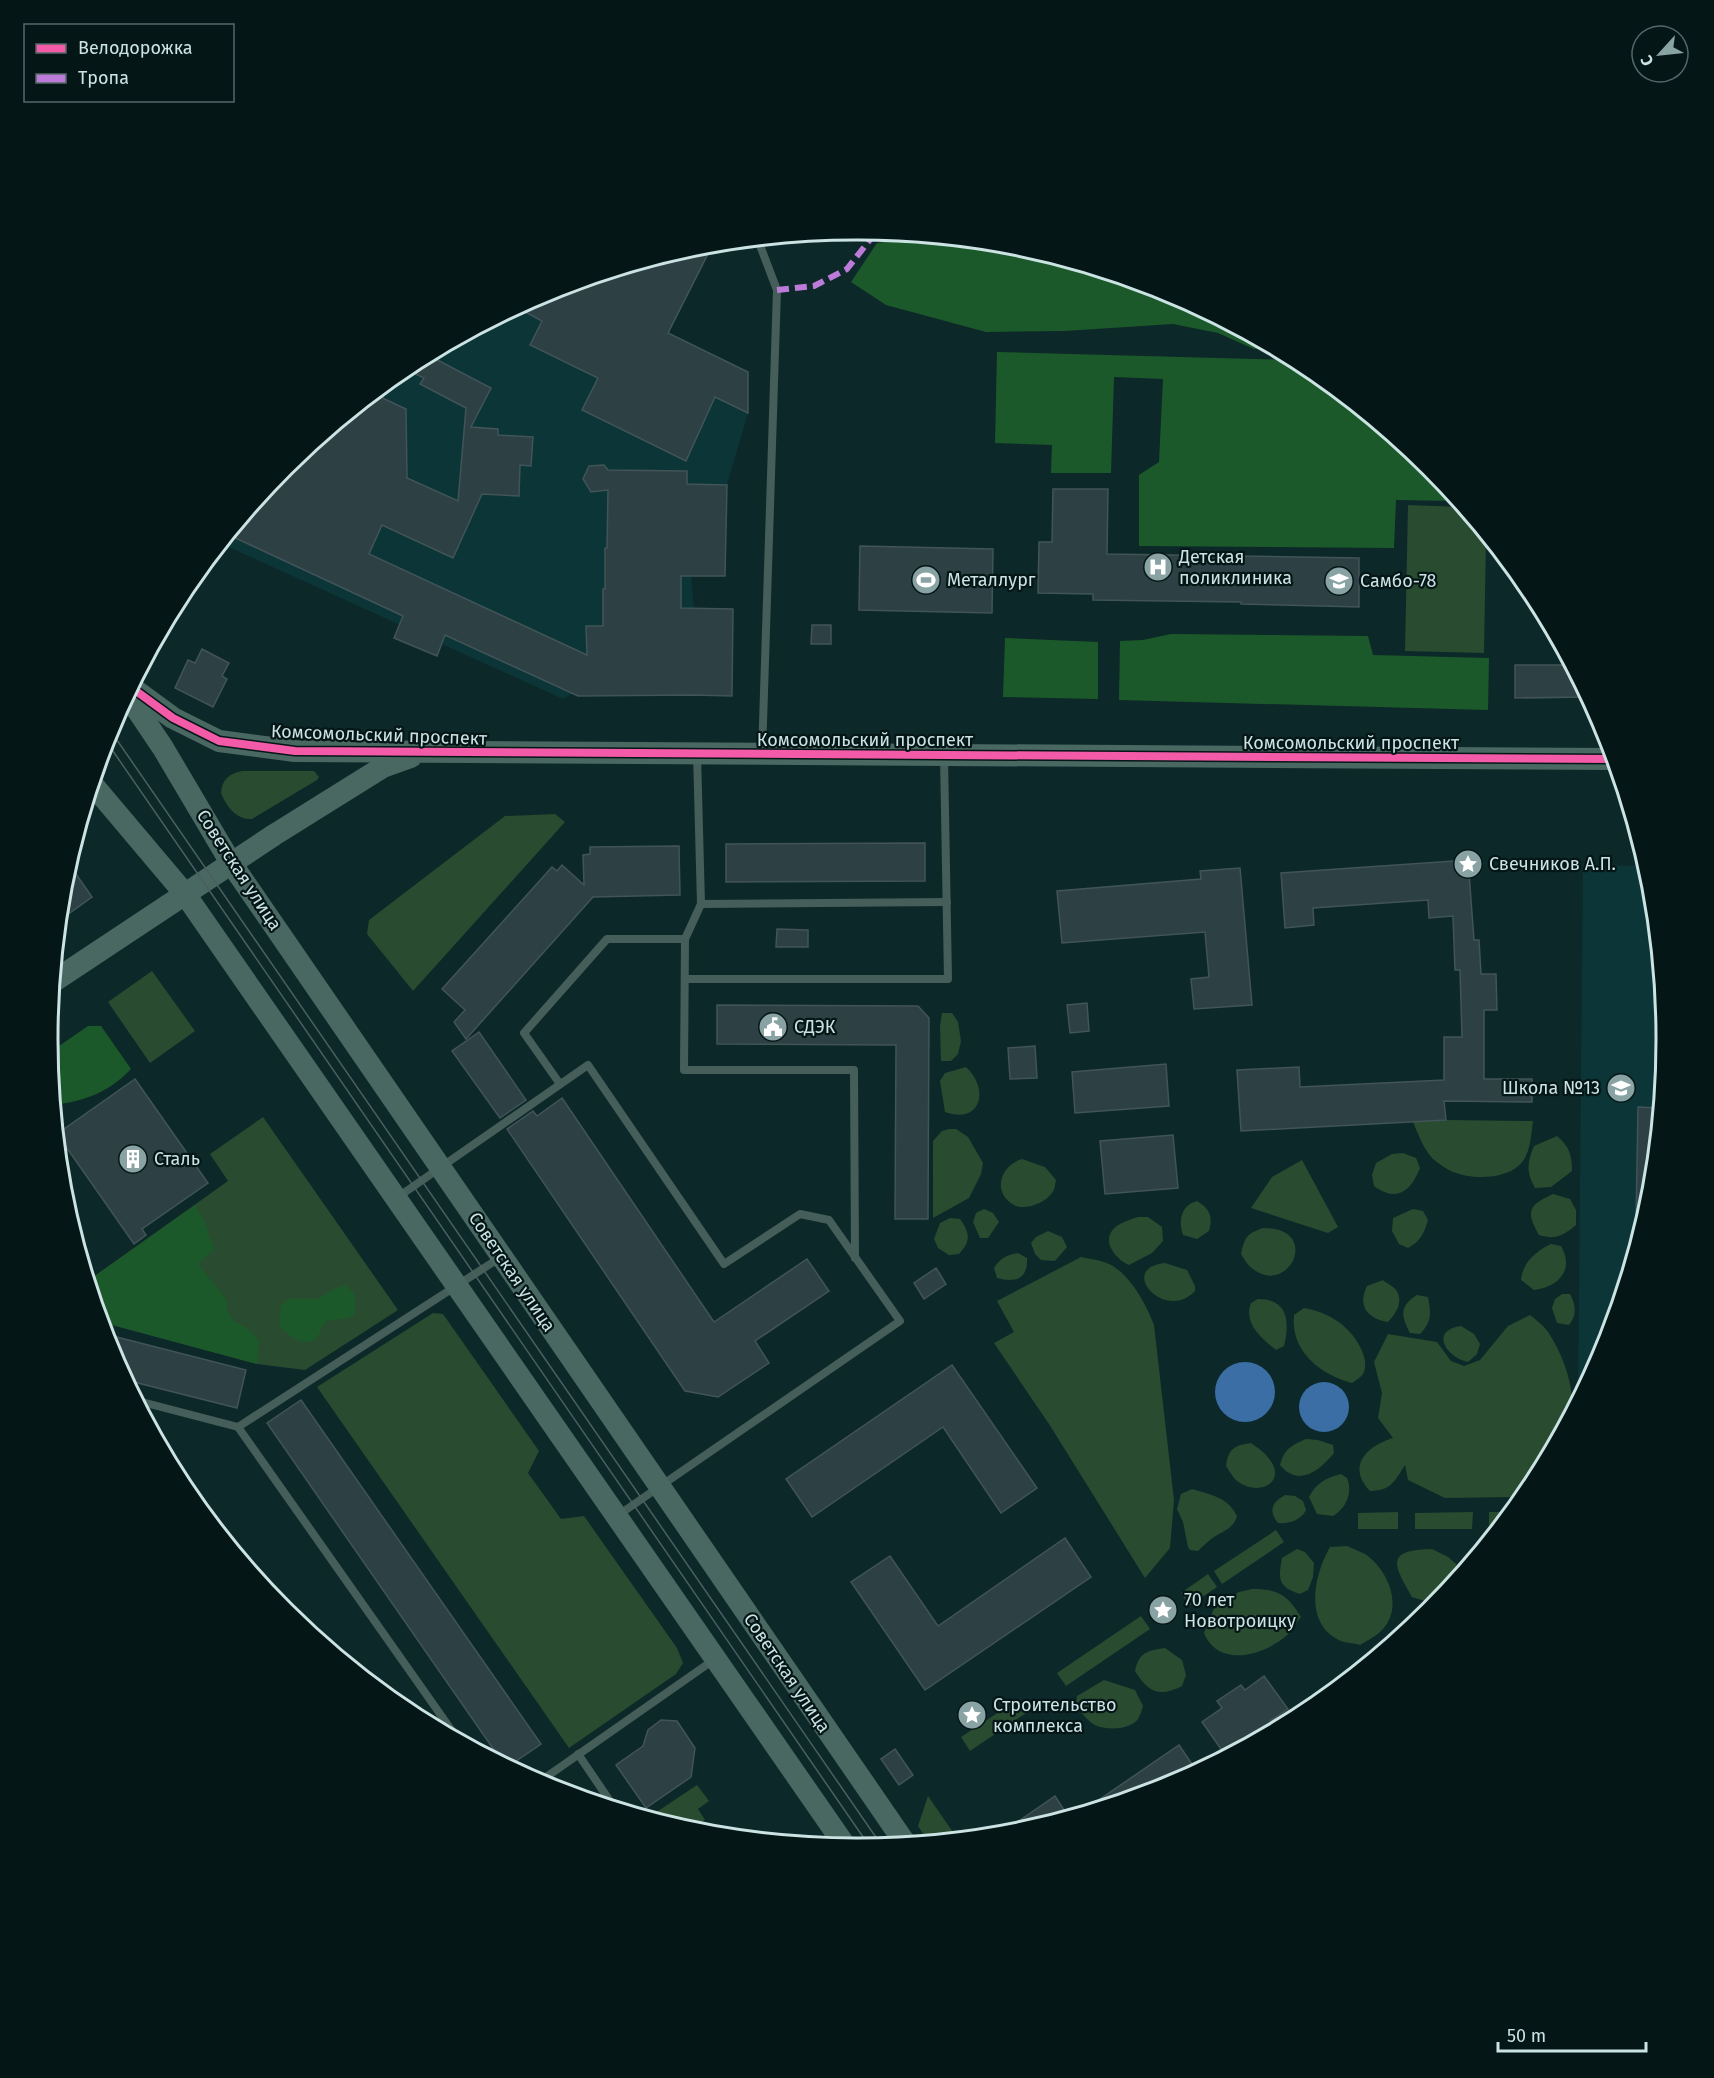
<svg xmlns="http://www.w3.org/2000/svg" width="1714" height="2078" font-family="'Fira Sans',sans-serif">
<rect width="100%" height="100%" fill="#0d2829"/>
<!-- built -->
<g fill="#0b3537">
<polygon points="630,266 688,295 669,333 748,372 748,413 727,485 691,575 694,609 733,609 732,696 587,696 572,694 563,699 222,544 285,467 408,366 548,291"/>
<polygon points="1583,865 1646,866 1651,882 1666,1039 1650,1197 1604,1349 1578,1398"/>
</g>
<!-- green -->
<g fill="#294b30">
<polygon points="1408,505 1462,507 1486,537 1484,653 1405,651"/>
<path d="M242,771H314L319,777L317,780L252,819C236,820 226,806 221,793C222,779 229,774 242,771Z"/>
<polygon points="555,814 565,822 413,991 367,934 369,920 505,816"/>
<polygon points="152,971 195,1031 150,1063 108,1002"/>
<polygon points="942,1013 952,1013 958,1022 961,1041 958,1054 951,1061 941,1061 940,1027"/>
<path d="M966,1067C990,1089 981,1125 945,1112L940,1081L945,1073Z"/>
<polygon points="263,1117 398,1310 305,1370 257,1364 101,1322 89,1280 228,1181 210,1154"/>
<path d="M1446,1120L1533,1121C1531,1135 1531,1149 1523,1161C1509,1180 1473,1180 1453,1172C1446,1169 1438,1163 1433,1159C1424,1150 1418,1134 1413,1122Z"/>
<polygon points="949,1129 956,1129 968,1137 983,1163 981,1174 969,1198 933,1218 933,1141 942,1131"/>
<path d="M1557,1136C1569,1146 1572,1155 1572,1171L1551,1187L1535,1188C1526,1172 1527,1163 1534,1146Z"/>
<path d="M1392,1154L1403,1153L1416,1158L1420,1168C1411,1191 1397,1203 1374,1186L1372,1175L1376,1163Z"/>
<path d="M1022,1159L1045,1167L1056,1180C1055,1184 1055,1190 1052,1193C1045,1203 1025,1211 1014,1205C991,1192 1001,1165 1022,1159Z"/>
<polygon points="1302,1160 1338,1227 1328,1233 1251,1208 1272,1177"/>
<path d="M1553,1194L1570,1199L1576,1210V1225C1563,1236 1555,1240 1539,1235C1525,1211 1529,1205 1553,1194Z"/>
<path d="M1197,1201C1210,1209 1213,1217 1209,1231L1197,1239L1183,1235C1178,1221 1181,1205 1197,1201Z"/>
<polygon points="984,1209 993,1213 999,1222 988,1238 980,1238 973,1222 976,1213"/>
<path d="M1413,1209L1423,1211L1428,1220C1424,1233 1421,1241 1408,1248L1399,1244L1392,1231L1393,1218Z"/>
<path d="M1138,1217H1148L1162,1227L1163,1241L1152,1253L1129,1265C1113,1258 1098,1236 1120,1224C1125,1221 1132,1219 1138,1217Z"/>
<path d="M950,1218L960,1219C970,1233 971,1241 959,1254L949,1255L938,1248L934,1239L940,1223Z"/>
<path d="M1263,1228C1323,1228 1288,1297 1253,1269C1248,1266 1244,1259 1241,1254C1245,1237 1246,1234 1263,1228Z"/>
<polygon points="1048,1231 1062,1237 1067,1247 1055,1261 1041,1260 1035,1254 1031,1243 1036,1237"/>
<path d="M1551,1244L1561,1246C1575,1270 1558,1287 1534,1290L1521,1280C1523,1262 1535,1252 1551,1244Z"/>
<path d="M1018,1253L1027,1258C1028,1279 1016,1283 997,1278L994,1268C1000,1258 1007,1255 1018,1253Z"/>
<path d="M1081,1257C1089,1259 1101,1260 1109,1264C1130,1274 1146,1304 1154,1325L1174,1500L1170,1548L1145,1578L1049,1424L994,1343L1014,1332L997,1301Z"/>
<path d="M1165,1263L1187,1270L1195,1286V1291C1165,1323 1116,1268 1165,1263Z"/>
<path d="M1383,1280C1386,1283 1393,1286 1396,1290C1404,1301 1396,1314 1388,1322C1368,1319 1357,1306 1367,1286Z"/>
<path d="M1562,1294H1570C1576,1305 1577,1315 1569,1325L1557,1323L1552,1308L1555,1299Z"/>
<path d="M1417,1295L1428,1297C1431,1314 1432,1321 1420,1334L1410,1333C1401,1316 1399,1306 1417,1295Z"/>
<path d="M1258,1299C1288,1299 1290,1322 1284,1346L1276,1350C1261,1338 1243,1323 1251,1303Z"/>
<path d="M1304,1308C1329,1312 1352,1327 1362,1351C1365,1358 1367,1367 1363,1374C1361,1377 1355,1381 1352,1383C1321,1375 1290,1351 1294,1315Z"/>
<polygon points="433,1313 443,1314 539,1451 528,1473 561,1519 584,1516 677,1648 683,1663 676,1674 569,1748 317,1387"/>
<path d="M1530,1315C1536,1320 1543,1325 1548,1332C1562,1353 1574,1384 1572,1410L1530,1487L1512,1497L1445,1498L1408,1480L1405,1465C1394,1482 1392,1490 1370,1491C1346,1466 1367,1446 1393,1438L1378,1418L1382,1393L1374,1362L1388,1334L1437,1342L1451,1361L1464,1366L1480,1360L1508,1326Z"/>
<path d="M1461,1326L1474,1334L1480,1344L1477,1354L1468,1362C1445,1357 1430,1330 1461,1326Z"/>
<path d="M1306,1439L1318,1440L1333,1445L1334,1453C1320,1470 1299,1488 1280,1465C1284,1449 1292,1445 1306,1439Z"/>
<path d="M1251,1443C1303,1477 1258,1503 1234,1478C1231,1474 1228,1469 1226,1466C1228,1449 1235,1445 1251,1443Z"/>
<path d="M1341,1474L1347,1478C1353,1493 1346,1508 1333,1516L1317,1514L1309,1497C1316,1483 1326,1478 1341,1474Z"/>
<path d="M1192,1489C1211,1495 1228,1497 1237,1516C1233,1529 1225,1530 1214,1537C1208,1541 1203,1546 1198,1551L1190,1550L1188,1547L1183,1522L1177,1509L1181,1494Z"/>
<path d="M1285,1495L1295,1496L1303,1501L1306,1510C1301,1520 1290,1524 1278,1523C1268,1511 1272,1502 1285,1495Z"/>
<polygon points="1398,1512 1398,1529 1358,1529 1358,1513"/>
<polygon points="1473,1512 1472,1529 1415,1529 1415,1513"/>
<polygon points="1489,1512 1510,1512 1496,1529 1489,1529"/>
<polygon points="1276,1530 1284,1542 1222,1584 1214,1571"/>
<path d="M1347,1546C1353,1549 1359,1551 1365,1554C1389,1570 1405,1610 1380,1632C1375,1637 1366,1641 1360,1645C1354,1643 1346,1643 1341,1641C1303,1624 1314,1575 1330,1547Z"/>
<path d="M1297,1549L1305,1552L1314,1563L1313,1577L1308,1590L1300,1594C1278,1587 1278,1579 1282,1558Z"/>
<path d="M1432,1549L1448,1557L1463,1570L1435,1604L1412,1597C1393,1564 1385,1550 1432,1549Z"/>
<polygon points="1208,1574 1217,1587 1189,1606 1181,1593"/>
<path d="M1252,1589C1278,1589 1287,1594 1301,1617C1296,1623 1292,1631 1286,1636C1263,1656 1218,1668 1204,1633L1215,1606L1239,1592Z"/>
<polygon points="1141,1616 1150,1629 1066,1686 1057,1673"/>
<path d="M1165,1648L1182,1660L1186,1675L1182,1686C1159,1698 1148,1692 1135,1671C1139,1652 1147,1651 1165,1648Z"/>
<path d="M1104,1680L1135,1690L1143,1706C1142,1710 1140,1716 1138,1719C1130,1730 1108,1730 1097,1726C1088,1722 1082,1713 1076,1706L1077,1696Z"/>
<polygon points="1017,1700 1026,1713 970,1751 961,1737"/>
<polygon points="697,1785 709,1801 698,1809 705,1820 688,1829 649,1817"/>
<polygon points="928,1796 957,1838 928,1841 918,1826"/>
</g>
<!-- forest -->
<g fill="#1c592a">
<polygon points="922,236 1015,246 1167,292 1270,347 1254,349 1218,333 1173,324 1064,331 986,332 886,305 851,282 877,243"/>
<polygon points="997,352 1295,360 1307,367 1429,467 1457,501 1396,500 1394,548 1139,546 1139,475 1159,462 1163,379 1114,377 1111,473 1051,473 1052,445 995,443"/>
<polygon points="1171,634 1368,636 1373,655 1489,658 1488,710 1119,700 1120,641 1143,640"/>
<polygon points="1005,638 1098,642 1098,699 1003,697"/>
<path d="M88,1026H101L131,1069C108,1093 86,1100 55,1105L49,1053Z"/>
<polygon points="195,1205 204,1220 214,1250 198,1264 227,1300 227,1308 232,1320 247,1328 259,1340 257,1364 101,1322 89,1280"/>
<path d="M345,1285C357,1293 356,1300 355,1314C342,1322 340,1317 328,1321C321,1323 322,1331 318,1336C306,1351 287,1335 279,1325L281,1305L289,1299H318L336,1288Z"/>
</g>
<!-- water -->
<g fill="#3b6ea5">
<circle cx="1245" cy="1392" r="30"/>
<circle cx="1324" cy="1407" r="25"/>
</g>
<!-- building -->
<g fill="#2d4043" stroke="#415458" stroke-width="1.5">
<polygon points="713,244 668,333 748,372 748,413 715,397 686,461 582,410 598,378 530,345 542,321 518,308 548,291 700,245"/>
<polygon points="427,356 430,356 491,388 471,427 498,429 498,435 533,437 531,466 520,465 519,496 482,494 453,558 382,525 369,554 587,655 586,626 603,626 603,589 605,589 605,548 607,548 608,490 591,492 583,479 589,466 604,465 608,470 687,471 687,484 727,485 725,576 681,576 681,608 733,609 732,696 693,695 578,696 445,635 437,656 394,638 403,616 229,535 285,467 374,394 406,409 407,478 458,501 466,408 420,384 424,378 405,369"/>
<polygon points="1053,489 1108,489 1107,554 1359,558 1359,607 1241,604 1241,602 1093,600 1093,594 1038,593 1039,542 1052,542"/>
<polygon points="860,546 993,549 992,613 859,610"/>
<polygon points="812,625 831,625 831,644 811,644"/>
<polygon points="202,649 229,663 222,676 227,679 213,707 175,688 188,660 195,663"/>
<polygon points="1515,665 1570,665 1587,697 1515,698"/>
<polygon points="925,843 925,881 726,882 726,844"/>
<polygon points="679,846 680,895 593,897 466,1039 454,1022 465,1010 442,989 552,867 557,871 562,865 584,885 583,855 590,854 590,847"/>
<polygon points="1468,860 1474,940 1479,940 1481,974 1496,974 1497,1010 1484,1010 1484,1079 1532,1079 1532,1102 1444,1101 1446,1120 1241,1131 1237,1070 1299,1067 1300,1087 1444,1080 1444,1037 1462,1037 1460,970 1455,970 1453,916 1429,918 1428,900 1313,908 1314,925 1285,928 1281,873"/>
<polygon points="69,864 92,897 60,920 64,881"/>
<polygon points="1240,868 1252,1005 1194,1009 1191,979 1209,977 1205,932 1062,943 1057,891 1201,879 1200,871"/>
<polygon points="777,929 808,930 808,947 776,947"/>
<polygon points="1087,1003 1089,1031 1070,1033 1067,1005"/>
<polygon points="717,1005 918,1006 929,1018 928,1219 895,1219 896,1045 717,1044"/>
<polygon points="479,1032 526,1100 500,1118 452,1051"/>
<polygon points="1035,1046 1037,1078 1010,1079 1008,1048"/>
<polygon points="1166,1064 1169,1106 1075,1113 1072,1072"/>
<polygon points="135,1079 208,1183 142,1229 146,1235 134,1244 57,1134"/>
<polygon points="562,1098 714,1322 807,1259 829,1291 755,1341 769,1363 718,1397 685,1391 507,1129 533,1111 537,1116"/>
<polygon points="1638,1107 1659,1108 1650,1197 1642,1223 1636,1223"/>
<polygon points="1173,1135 1178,1188 1105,1194 1100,1141"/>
<polygon points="936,1268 946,1284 924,1299 914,1283"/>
<polygon points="105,1334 246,1370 237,1408 126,1380 109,1348"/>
<polygon points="952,1365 1037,1488 1001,1513 943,1427 812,1517 786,1479"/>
<polygon points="301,1400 541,1744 509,1766 503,1763 267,1423"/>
<polygon points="1065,1538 1091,1577 925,1690 851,1582 890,1556 938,1626"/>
<polygon points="1264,1676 1288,1709 1270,1721 1274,1727 1257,1738 1245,1744 1241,1739 1223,1752 1202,1722 1222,1708 1217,1701 1241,1685 1245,1690"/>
<polygon points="661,1720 677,1721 695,1748 691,1777 646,1808 616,1765 643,1746 648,1730"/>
<polygon points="1179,1745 1196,1770 1166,1787 1092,1809 1090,1806"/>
<polygon points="895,1749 913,1775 899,1785 881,1759"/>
<polygon points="1055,1796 1068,1816 1014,1833 1000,1834"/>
</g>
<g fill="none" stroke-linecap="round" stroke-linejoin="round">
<!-- lane -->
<g stroke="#455e59" stroke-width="8">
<polyline points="758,240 777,290 762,754"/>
<polyline points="697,754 701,904 685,939 684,1070 854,1070 855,1258"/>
<polyline points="701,904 947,902"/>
<polyline points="685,979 948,979 944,756"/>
<polyline points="560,1084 524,1033 607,939 685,939"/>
<polyline points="398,1197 588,1065 724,1264 800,1214 829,1220 900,1321 617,1516"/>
<polyline points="138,1401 238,1427 457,1738"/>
<polyline points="238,1427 501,1257"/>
<polyline points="578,1754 614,1807"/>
<polyline points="539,1782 715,1659"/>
</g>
<!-- secondary -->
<g stroke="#496861" stroke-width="22">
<polyline points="132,688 173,718 219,741 295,751 1614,759"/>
<polyline points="128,696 163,748 231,863 905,1843"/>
<polyline points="93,785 185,894 846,1847"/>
<polyline points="54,981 274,835 383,767 411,757"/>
</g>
<!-- tram -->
<g stroke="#4b605e" stroke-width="1.5">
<polyline points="110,730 882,1846"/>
<polyline points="106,741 870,1847"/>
</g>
<!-- quiet -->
<polyline stroke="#bd7bd9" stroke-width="6" stroke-dasharray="12 6" stroke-linecap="butt" points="777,290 814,286 847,269 876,232"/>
<!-- cycleway casing -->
<g stroke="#051617" stroke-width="11">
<polyline id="cycleway" points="132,688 173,718 219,741 295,751 1614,759"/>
</g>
<!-- cycleway -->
<use href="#cycleway" stroke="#f35aa7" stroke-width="8"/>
</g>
<!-- icons -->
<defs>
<g id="hospital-disc" transform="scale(1.5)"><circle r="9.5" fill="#89a2a3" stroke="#051617"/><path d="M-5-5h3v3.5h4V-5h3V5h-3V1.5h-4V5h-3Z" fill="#fff"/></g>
<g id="stadium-disc" transform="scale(1.5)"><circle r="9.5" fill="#89a2a3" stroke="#051617"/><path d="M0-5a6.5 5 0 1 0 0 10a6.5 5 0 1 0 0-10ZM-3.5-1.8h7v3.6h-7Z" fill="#fff"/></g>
<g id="school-disc" transform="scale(1.5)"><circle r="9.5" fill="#89a2a3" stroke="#051617"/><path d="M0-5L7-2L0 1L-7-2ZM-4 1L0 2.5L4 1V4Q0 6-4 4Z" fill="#fff"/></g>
<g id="sight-disc" transform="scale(1.5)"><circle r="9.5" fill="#89a2a3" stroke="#051617"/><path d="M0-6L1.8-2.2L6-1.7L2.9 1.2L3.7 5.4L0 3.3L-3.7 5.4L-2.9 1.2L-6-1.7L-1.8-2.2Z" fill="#fff"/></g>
<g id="civic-disc" transform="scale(1.5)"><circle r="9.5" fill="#89a2a3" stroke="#051617"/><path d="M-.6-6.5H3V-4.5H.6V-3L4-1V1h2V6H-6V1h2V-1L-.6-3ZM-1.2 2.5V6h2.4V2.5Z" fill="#fff"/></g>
<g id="building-disc" transform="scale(1.5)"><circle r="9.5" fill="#89a2a3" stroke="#051617"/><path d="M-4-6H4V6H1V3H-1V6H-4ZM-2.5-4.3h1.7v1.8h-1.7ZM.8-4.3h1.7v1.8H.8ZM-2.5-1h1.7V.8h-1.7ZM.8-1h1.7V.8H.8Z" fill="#fff"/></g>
</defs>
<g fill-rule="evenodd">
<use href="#hospital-disc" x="1158" y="567"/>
<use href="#stadium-disc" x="926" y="580"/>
<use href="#school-disc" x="1339" y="581"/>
<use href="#sight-disc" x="1468" y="864"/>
<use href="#civic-disc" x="773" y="1027"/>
<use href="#school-disc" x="1621" y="1088"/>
<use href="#building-disc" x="133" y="1159"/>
<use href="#sight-disc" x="1163" y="1610"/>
<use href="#sight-disc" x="972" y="1715"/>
</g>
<g text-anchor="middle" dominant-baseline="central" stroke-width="4.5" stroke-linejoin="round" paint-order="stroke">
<!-- poi labels -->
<g font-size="18" fill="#cce3e4" stroke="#051617" text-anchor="start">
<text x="1179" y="557">Детская<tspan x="1179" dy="21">поликлиника</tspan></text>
<text x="947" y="580">Металлург</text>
<text x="1360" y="581">Самбо-78</text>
<text x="1489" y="864">Свечников А.П.</text>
<text x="794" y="1027">СДЭК</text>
<text x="1600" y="1088" text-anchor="end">Школа №13</text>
<text x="154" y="1159">Сталь</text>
<text x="1184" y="1600">70 лет<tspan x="1184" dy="21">Новотроицку</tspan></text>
<text x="993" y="1705">Строительство<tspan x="993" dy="21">комплекса</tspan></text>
</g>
<!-- street labels -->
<g font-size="18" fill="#cce3e4" stroke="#051617">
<text transform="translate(379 735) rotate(2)">Комсомольский проспект</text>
<text x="865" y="740">Комсомольский проспект</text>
<text x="1351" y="743">Комсомольский проспект</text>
<text transform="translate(239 870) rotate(57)">Советская улица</text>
<text transform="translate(512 1272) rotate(56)">Советская улица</text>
<text transform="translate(787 1673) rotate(56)">Советская улица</text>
</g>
</g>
<!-- crop -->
<path d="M0 0H1714V2078H0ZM856 240H858A798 798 0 0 1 1656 1038V1040A798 798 0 0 1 858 1838H856A798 798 0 0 1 58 1040V1038A798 798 0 0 1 856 240Z" fill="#051617" fill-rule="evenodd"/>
<path fill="none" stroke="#cce3e4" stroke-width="3" d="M856 240H858A798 798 0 0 1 1656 1038V1040A798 798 0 0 1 858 1838H856A798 798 0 0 1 58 1040V1038A798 798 0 0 1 856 240Z"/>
<!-- legend -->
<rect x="24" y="24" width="210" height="78" fill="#051617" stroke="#556869" stroke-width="1.5"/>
<rect x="36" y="44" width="30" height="9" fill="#f35aa7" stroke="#556869" stroke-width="1.5"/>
<text x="78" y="54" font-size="18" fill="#cce3e4">Велодорожка</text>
<rect x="36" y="74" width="30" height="9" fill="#bd7bd9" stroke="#556869" stroke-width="1.5"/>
<text x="78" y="84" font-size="18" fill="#cce3e4">Тропа</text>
<!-- north arrow -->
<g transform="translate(1660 54) rotate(243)"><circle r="28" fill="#051617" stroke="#556869" stroke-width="1.5"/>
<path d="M0-4.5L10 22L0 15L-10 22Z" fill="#89a2a3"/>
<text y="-9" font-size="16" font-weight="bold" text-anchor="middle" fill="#cce3e4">С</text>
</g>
<!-- scale -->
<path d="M1498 2042v9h148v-9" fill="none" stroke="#cce3e4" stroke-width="3"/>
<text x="1507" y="2042" font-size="18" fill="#cce3e4" stroke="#051617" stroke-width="4.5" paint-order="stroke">50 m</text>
</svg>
